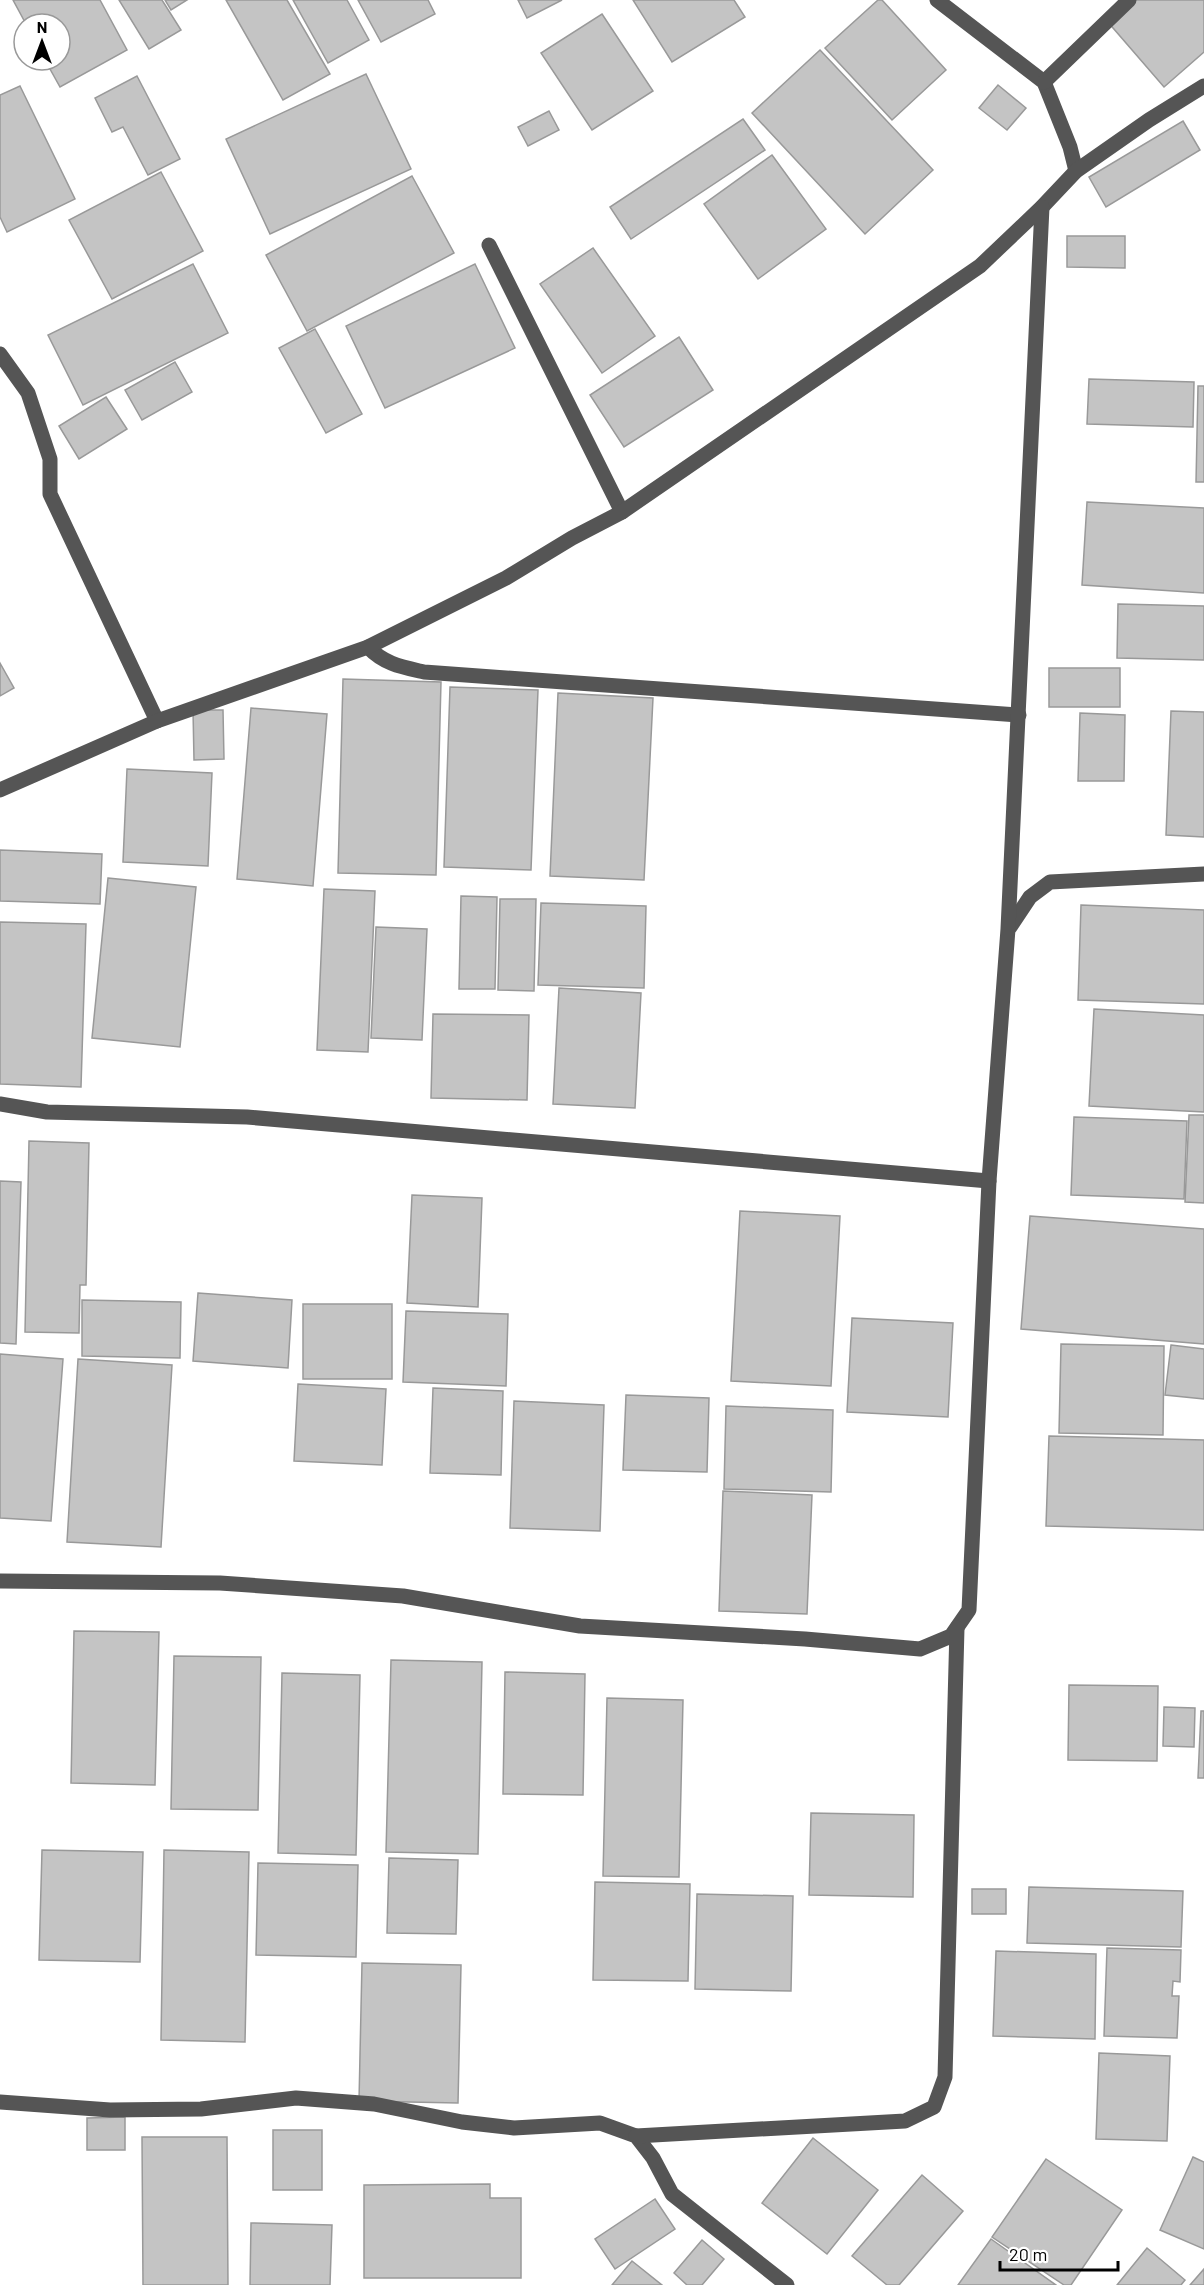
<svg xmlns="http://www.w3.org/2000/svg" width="1204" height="2285" font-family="Barlow,sans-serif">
<rect width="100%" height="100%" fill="#fff"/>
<!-- building -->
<g fill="#c4c4c4" stroke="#999" stroke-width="1.5">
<polygon points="13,0 100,0 127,50 60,87 45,60 60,60 60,24 26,24"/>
<polygon points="119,0 162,0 181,30 149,49"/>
<polygon points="165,0 187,0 171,10"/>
<polygon points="226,0 287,0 330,74 283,100"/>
<polygon points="293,0 347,0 369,40 328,63"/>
<polygon points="358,0 428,0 435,14 381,42"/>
<polygon points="518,0 562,0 527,18"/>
<polygon points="633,0 734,0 745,17 672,62"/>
<polygon points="878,0 882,0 946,70 892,120 825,48"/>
<polygon points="1132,0 1204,0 1204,52 1164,87 1107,21"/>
<polygon points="602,14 653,91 592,130 541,53"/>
<polygon points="820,50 933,170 865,234 752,113"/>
<polygon points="366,74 411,169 270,234 226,139"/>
<polygon points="137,76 180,159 148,175 123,127 112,132 95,98"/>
<polygon points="998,85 1026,108 1007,130 979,108"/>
<polygon points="20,86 75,199 7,232 0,217 0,95"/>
<polygon points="549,111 559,130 528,146 518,127"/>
<polygon points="743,119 765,150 631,239 610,207"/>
<polygon points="1183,121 1200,150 1106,207 1089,177"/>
<polygon points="772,155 826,229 758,279 704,204"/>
<polygon points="161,172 203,251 112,299 69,220"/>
<polygon points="412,176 454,253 307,331 266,255"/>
<polygon points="1067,236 1125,236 1125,268 1067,267"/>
<polygon points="593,248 655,336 602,373 540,284"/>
<polygon points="193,264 228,333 83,405 48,335"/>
<polygon points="475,264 515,348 385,408 346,326"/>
<polygon points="315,329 362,414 326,433 279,348"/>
<polygon points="679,337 713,390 624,447 590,395"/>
<polygon points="175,362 192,392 142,420 125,390"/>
<polygon points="1089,379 1194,382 1193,427 1087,424"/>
<polygon points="1198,386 1204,386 1204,482 1196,482"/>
<polygon points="106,397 127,429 79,459 59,426"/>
<polygon points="1087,502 1204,508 1204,593 1082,585"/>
<polygon points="1118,604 1204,606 1204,660 1117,658"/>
<polygon points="0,663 14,688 0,696"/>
<rect x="1049" y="668" width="71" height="39"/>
<polygon points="343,679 441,682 436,875 338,873"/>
<polygon points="450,687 538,690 531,870 444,867"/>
<polygon points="558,693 653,698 644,880 550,876"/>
<polygon points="251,708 327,714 313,886 237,879"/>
<polygon points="193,710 223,710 224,759 194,760"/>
<polygon points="1171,711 1204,712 1204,837 1166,835"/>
<polygon points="1080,713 1125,715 1124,781 1078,781"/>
<polygon points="127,769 212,773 208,866 123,862"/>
<polygon points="0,850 102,854 100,904 0,901"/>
<polygon points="108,878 196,887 180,1047 92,1038"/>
<polygon points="324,889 375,891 368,1052 317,1050"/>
<polygon points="461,896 497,897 495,989 459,989"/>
<polygon points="500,899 536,899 534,991 498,990"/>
<polygon points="541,903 646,906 644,988 538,985"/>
<polygon points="1081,905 1204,910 1204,1004 1078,1000"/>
<polygon points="0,922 86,924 81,1087 0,1084"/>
<polygon points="376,927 427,929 422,1040 371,1038"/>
<polygon points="559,988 641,993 635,1108 553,1104"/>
<polygon points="1094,1009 1204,1015 1204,1112 1089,1106"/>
<polygon points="433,1014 529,1015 527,1100 431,1098"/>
<polygon points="1189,1115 1204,1115 1204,1203 1185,1202"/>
<polygon points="1074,1117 1187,1121 1184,1199 1071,1195"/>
<polygon points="29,1141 89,1143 86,1285 80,1285 79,1333 25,1332"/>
<polygon points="0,1181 21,1182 16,1344 0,1343"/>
<polygon points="412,1195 482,1198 478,1307 407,1303"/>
<polygon points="740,1211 840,1216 831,1386 731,1381"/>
<polygon points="1030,1216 1204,1229 1204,1344 1021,1329"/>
<polygon points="198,1293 292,1300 288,1368 193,1361"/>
<polygon points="82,1300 181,1302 180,1358 82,1356"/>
<rect x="303" y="1304" width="89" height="75"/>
<polygon points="406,1311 508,1314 506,1386 403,1382"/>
<polygon points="852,1318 953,1323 948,1417 847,1412"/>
<polygon points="1061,1344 1164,1346 1163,1435 1059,1433"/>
<polygon points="1171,1345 1204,1349 1204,1399 1165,1395"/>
<polygon points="0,1354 63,1359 51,1521 0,1518"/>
<polygon points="78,1359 172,1365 161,1547 67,1542"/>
<polygon points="298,1384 386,1389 382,1465 294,1461"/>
<polygon points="433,1388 503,1391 501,1475 430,1473"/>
<polygon points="626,1395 709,1398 707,1472 623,1470"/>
<polygon points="514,1401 604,1405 600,1531 510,1528"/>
<polygon points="726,1406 833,1410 831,1492 724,1489"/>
<polygon points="1049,1436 1204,1440 1204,1530 1046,1526"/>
<polygon points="723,1491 812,1495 807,1614 719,1611"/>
<polygon points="74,1631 159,1632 155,1785 71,1783"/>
<polygon points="174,1656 261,1657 258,1810 171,1809"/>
<polygon points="391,1660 482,1662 478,1854 386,1852"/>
<polygon points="505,1672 585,1674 583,1795 503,1794"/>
<polygon points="282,1673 360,1675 356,1855 278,1853"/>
<polygon points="1069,1685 1158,1686 1157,1761 1068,1760"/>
<polygon points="607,1698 683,1700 679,1877 603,1876"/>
<polygon points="1164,1707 1195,1708 1194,1747 1163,1746"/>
<polygon points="1201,1711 1204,1711 1204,1778 1198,1778"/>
<polygon points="811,1813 914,1815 913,1897 809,1895"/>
<polygon points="42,1850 143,1852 140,1962 39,1960"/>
<polygon points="164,1850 249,1852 245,2042 161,2040"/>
<polygon points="389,1858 458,1860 456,1934 387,1933"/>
<polygon points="258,1863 358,1865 356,1957 256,1955"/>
<polygon points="595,1882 690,1884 688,1981 593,1980"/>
<polygon points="1029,1887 1183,1891 1181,1947 1027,1943"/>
<rect x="972" y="1889" width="34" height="25"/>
<polygon points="697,1894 793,1896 791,1991 695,1989"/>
<polygon points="1107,1948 1181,1950 1180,1982 1173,1981 1172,1996 1179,1996 1177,2038 1104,2036"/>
<polygon points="996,1951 1096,1954 1095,2039 993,2036"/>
<polygon points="362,1963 461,1965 458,2103 359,2101"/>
<polygon points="1099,2053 1170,2056 1167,2141 1096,2139"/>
<polygon points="125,2117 125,2150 87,2150 87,2118"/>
<rect x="273" y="2130" width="49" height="60"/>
<polygon points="142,2137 227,2137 228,2285 143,2285"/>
<polygon points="813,2138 878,2190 827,2254 762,2203"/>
<polygon points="1193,2157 1204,2162 1204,2249 1160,2230"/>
<polygon points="1046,2159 1122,2210 1071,2285 1064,2285 992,2237"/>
<polygon points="922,2175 963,2211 899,2285 887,2285 852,2256"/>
<polygon points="490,2184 490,2198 521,2198 521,2278 364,2278 364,2185"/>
<polygon points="655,2199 675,2229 615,2269 595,2239"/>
<polygon points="251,2223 332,2225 330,2285 250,2285"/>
<polygon points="991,2239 1056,2285 958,2285"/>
<polygon points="702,2240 724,2259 702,2285 687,2285 674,2273"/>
<polygon points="1147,2248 1185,2280 1181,2285 1117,2285"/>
<polygon points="632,2261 662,2285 612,2285"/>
<polygon points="1204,2269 1204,2285 1190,2285"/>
</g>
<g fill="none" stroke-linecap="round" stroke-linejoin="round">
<!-- minor -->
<g stroke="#555" stroke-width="15">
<polyline points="937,0 1044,82 1070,147 1076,171"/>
<polyline points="1044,82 1129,0"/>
<polyline points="489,245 622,512"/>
<polyline points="0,354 28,393 50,459 50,494 157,721"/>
<path d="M368,647C384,664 402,667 424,672L1019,715"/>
<polyline points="0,790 157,721 368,647 506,578 572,538 622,512 980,266 1042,207 1076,171 1149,120 1204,86"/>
<polyline points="1010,927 1030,897 1050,882 1204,874"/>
<polyline points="0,1104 47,1112 247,1117 989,1181"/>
<polyline points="0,1581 220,1583 403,1596 580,1626 805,1639 920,1649 951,1636 969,1610 989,1181 1008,929 1042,207"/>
<polyline points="0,2102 110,2110 201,2109 296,2098 374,2104 462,2122 514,2128 600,2123 636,2136 653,2158 672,2194 787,2285"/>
<polyline points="636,2136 905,2121 934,2107 945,2077 957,1628"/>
</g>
</g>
<!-- north arrow -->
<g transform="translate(42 42)"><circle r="28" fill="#ffffff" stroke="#999999" stroke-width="1.5"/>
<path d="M0-4.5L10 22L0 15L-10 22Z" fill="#000000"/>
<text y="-9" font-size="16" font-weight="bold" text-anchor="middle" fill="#000000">N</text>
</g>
<!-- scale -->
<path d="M1000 2261v9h118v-9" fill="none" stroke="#000000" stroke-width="3"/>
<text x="1009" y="2261" font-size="18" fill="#000000" stroke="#ffffff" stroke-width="4.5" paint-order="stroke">20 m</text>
</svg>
